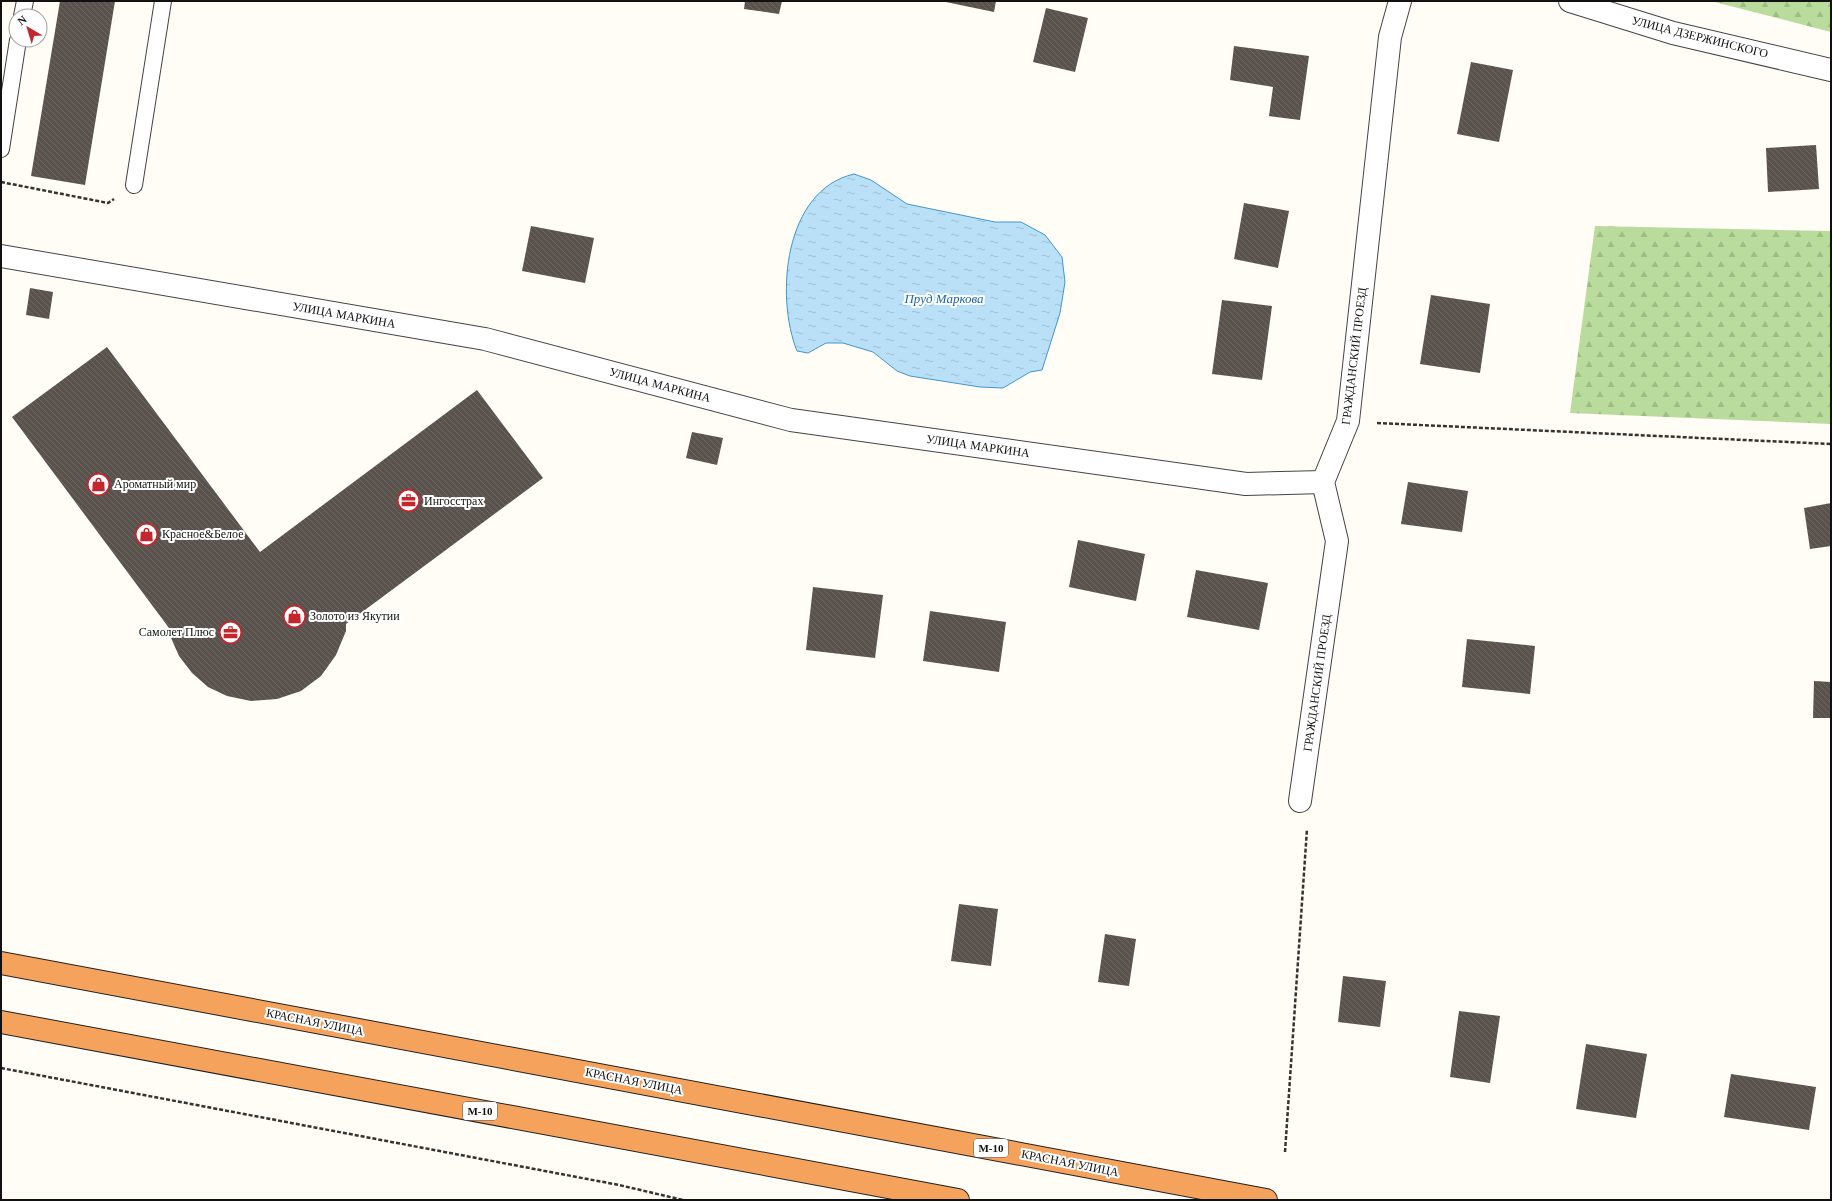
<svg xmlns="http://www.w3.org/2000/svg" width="1832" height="1201" font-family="'Times New Roman',serif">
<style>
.forest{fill:url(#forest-firs)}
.water{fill:url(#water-ripples);stroke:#3f96cf}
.building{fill:url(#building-back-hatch)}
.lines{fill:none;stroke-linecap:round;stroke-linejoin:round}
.lane-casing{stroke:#444;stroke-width:18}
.street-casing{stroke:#444;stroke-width:24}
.highway-casing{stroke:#222;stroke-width:24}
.path{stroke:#333;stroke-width:2.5;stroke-dasharray:4 2;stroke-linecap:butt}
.lane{stroke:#fff;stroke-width:16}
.street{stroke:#fff;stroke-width:22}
.highway{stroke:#f5a25d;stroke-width:22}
.labels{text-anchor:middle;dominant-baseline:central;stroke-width:4;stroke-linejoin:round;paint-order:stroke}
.shield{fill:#fff;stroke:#585858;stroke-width:1}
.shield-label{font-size:11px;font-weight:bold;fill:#111}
.street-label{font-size:12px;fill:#111;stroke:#fff}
.poi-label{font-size:12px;fill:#111;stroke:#fff;text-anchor:start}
.water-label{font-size:13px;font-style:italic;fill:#1768a6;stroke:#fff}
</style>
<defs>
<pattern id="forest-firs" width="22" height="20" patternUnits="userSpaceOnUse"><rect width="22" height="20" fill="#b9dc9c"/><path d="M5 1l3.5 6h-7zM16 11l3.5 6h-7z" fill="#9ebc85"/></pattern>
<pattern id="water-ripples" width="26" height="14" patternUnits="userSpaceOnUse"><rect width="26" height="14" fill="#b9e0f7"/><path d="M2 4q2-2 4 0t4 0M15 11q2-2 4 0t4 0" fill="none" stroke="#9ebfd3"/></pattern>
<pattern id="building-back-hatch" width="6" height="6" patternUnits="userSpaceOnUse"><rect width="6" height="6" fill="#5a524d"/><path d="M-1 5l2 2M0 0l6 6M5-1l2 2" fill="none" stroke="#6d6662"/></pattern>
</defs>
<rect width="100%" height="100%" fill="#fffdf5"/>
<!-- forest -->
<g class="forest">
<polygon points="1711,1 1831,1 1831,32"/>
<polygon points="1595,226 1831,231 1831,424 1570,413"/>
</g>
<!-- water -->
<path class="water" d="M 854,174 L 871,180 L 907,204 L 995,222 L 1021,222 L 1045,235 L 1062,257 L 1065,282 L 1060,313 L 1042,370 L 1030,372 L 1003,388 L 980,387 L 910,376 L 897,371 L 873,352 L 843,343 L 826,343 L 808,353 L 797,351 C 775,296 784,190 854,174 Z"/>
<!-- building -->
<g class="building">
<polygon points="60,1 115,1 85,185 31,176"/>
<polygon points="745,1 782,1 779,14 744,9"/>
<polygon points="941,1 996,1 994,12"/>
<polygon points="1046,8 1088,18 1075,72 1033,62"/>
<polygon points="1234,46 1309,56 1300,120 1269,116 1273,87 1230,80"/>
<polygon points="1471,62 1513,70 1499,142 1457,134"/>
<polygon points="1816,145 1819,189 1768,192 1766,148"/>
<polygon points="1244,203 1289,211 1278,268 1234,259"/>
<polygon points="531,226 594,238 585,283 522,271"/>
<polygon points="30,288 53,292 49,319 26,315"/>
<polygon points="1431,295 1490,304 1480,373 1420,364"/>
<polygon points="1222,300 1272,306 1262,380 1212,374"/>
<polygon points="107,347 260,552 477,390 543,478 346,624 346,631 336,655 321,676 301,691 277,699 251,701 227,696 208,687 192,673 179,656 171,638 169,628 12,417"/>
<polygon points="692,432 723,438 717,465 686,458"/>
<polygon points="1408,482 1468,491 1462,532 1401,524"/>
<polygon points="1831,503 1831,546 1810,549 1804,508"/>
<polygon points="1078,540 1145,554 1136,601 1069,587"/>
<polygon points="1196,570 1268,583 1259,630 1187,617"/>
<polygon points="813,587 883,595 875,658 806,650"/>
<polygon points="930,611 1006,622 999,672 923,661"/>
<polygon points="1467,639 1535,646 1530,694 1462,687"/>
<polygon points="1814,681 1831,682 1831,718 1813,718"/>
<polygon points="959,904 998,909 991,966 951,961"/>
<polygon points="1105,934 1136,939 1129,986 1098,982"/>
<polygon points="1343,976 1386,981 1380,1027 1338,1022"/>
<polygon points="1459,1011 1500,1016 1490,1083 1450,1077"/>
<polygon points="1586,1044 1647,1054 1636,1118 1576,1109"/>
<polygon points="1731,1074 1816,1087 1809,1130 1724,1117"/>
</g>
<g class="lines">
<defs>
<g id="lane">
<polyline points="22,16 25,1"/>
<polyline points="1,149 18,40"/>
<polyline points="134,185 163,1"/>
</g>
<g id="street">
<polyline points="1570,1 1673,33 1831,70"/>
<polyline points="1,256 485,339 791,420 1246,484 1323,482"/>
<polyline points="1300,801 1337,541 1323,482 1348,421 1390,37 1400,1"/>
</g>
<g id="highway">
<polyline points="1,963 1266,1200"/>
<polyline points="1,1022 958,1200"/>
</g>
</defs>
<!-- lane casing -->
<use href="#lane" class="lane-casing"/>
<!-- street casing -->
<use href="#street" class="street-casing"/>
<!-- highway casing -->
<use href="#highway" class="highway-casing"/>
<!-- path -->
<g class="path">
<polyline points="1,182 108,203 114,199"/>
<polyline points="1377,423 1831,444"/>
<polyline points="1,1068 619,1185 683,1200"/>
<polyline points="1285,1152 1307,829"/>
</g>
<!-- lane -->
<use href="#lane" class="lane"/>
<!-- street -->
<use href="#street" class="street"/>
<!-- highway -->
<use href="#highway" class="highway"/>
</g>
<!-- icons -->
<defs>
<symbol id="shop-ring" viewBox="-11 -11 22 22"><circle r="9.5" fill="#fff" stroke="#c4262e" stroke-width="1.5"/><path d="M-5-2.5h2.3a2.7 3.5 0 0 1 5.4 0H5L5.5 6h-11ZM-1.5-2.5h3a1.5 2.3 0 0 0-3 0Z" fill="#c4262e"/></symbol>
<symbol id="office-ring" viewBox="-11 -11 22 22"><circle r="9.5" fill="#fff" stroke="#c4262e" stroke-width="1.5"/><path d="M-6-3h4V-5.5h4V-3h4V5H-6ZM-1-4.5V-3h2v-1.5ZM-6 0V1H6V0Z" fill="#c4262e"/></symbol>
</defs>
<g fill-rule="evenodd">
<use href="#shop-ring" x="86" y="472" width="25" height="25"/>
<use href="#office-ring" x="396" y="488" width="25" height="25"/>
<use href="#shop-ring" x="134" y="522" width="25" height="25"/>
<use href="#shop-ring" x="282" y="604" width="25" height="25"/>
<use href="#office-ring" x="218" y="620" width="25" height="25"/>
</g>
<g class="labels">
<!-- shield labels -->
<g class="shield">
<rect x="463" y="1102" width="34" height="18" rx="3"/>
<rect x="974" y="1139" width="34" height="18" rx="3"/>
</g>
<g class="shield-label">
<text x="480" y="1111">М-10</text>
<text x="991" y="1148">М-10</text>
</g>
<!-- street labels -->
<g class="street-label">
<text transform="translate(1700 37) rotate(14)">УЛИЦА ДЗЕРЖИНСКОГО</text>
<text transform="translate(344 315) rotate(10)">УЛИЦА МАРКИНА</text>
<text transform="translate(1354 356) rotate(-83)">ГРАЖДАНСКИЙ ПРОЕЗД</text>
<text transform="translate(660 385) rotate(15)">УЛИЦА МАРКИНА</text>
<text transform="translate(978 446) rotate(8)">УЛИЦА МАРКИНА</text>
<text transform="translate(1317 683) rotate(-82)">ГРАЖДАНСКИЙ ПРОЕЗД</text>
<text transform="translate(315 1022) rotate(11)">КРАСНАЯ УЛИЦА</text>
<text transform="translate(634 1081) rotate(11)">КРАСНАЯ УЛИЦА</text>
<text transform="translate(1070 1163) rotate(11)">КРАСНАЯ УЛИЦА</text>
</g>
<!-- poi labels -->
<g class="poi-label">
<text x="114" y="484">Ароматный мир</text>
<text x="424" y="501">Ингосстрах</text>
<text x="162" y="534">Красное&amp;Белое</text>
<text x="310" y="616">Золото из Якутии</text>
<text x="214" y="632" text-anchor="end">Самолет Плюс</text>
</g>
<!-- water labels -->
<g class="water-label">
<text x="944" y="298">Пруд Маркова</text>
</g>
</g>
<!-- border -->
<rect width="1832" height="1201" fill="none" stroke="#111111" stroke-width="4"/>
<!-- north arrow -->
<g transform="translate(28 28) rotate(322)"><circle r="19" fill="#ffffff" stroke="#a0a0a0"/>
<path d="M0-3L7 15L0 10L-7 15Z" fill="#c4262e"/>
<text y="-6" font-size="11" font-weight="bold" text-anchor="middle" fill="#111111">N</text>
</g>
</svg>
